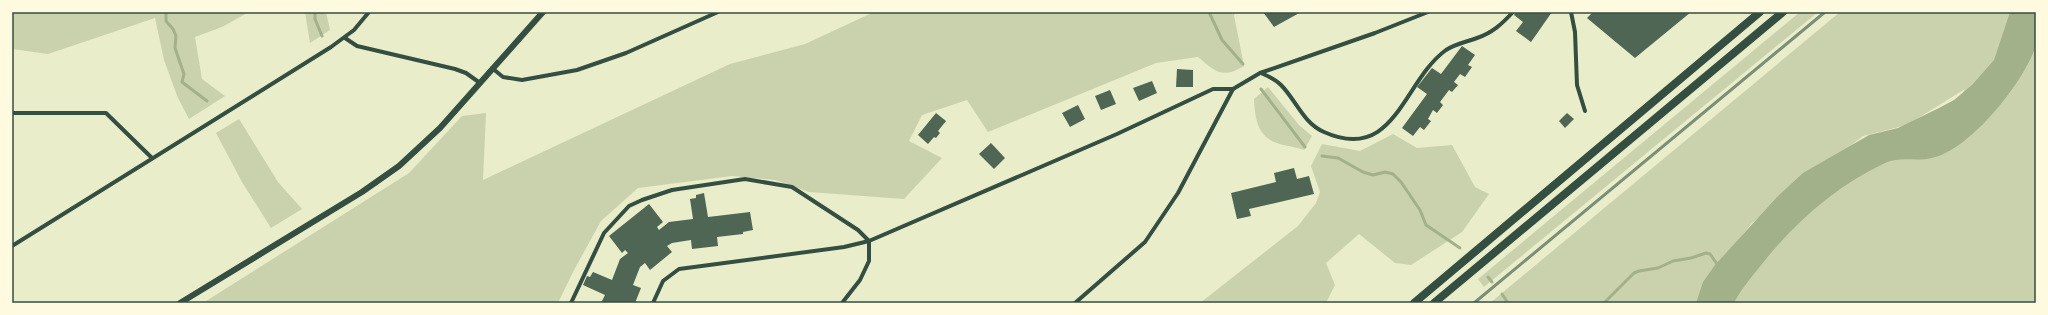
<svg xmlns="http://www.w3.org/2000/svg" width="2048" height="315" font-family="Helvetica,sans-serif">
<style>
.green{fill:#cad2ad}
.water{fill:#a3b18a}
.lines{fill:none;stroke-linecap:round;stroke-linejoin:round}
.stream{stroke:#a3b18a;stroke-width:3}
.building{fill:#4f6655}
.minor{stroke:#344e41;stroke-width:4}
.tertiary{stroke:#344e41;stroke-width:6}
.primary{stroke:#344e41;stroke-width:8}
.rail{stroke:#7c8e77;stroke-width:3}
.neatline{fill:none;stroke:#344e41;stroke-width:1.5}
</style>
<rect width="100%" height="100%" fill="#e9edc9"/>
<!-- green -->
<g class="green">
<polygon points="12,12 249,12 222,27 195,37 202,79 225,96 189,119 178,98 164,60 155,18 48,54 12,49"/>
<polygon points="305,12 326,12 330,30 310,43"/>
<path d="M 874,12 L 1236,12 L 1234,15 L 1244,66 C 1222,79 1216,72 1198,57 L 1156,63 L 988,132 L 967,100 L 922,115 L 909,141 L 942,158 L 904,199 L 809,192 L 775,180 L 732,176 L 638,188 L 601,221 L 573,272 L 558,303 L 203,303 L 409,173 L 462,116 L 486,113 L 483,180 L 730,64 L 805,44 Z"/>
<polygon points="1800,12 1818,12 1484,287 1478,279"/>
<polygon points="1840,12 2036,12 2036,303 1701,303 1730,260 1953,108 1965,89 1907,125 1863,136 1788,193 1752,223 1722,261 1697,303 1490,303"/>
<path d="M 1268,87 L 1299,125 L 1312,136 L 1304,150 C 1294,146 1283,146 1274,142 C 1256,133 1255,116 1254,99 Z"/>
<polygon points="239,119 278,182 302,209 271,228 242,182 216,133"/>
<polygon points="1393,134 1417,148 1452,145 1475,187 1489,194 1462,232 1411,265 1395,263 1359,234 1326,263 1335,285 1326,303 1200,303 1298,226 1316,203 1320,192 1311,166 1322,144 1360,151"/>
</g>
<!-- water -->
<path class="water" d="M 2010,12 L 2036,12 C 2036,23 2039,38 2035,48 C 2023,83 1970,150 1932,158 C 1916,162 1901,156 1885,163 C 1834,187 1792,225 1758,269 C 1750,279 1740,291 1734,303 L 1696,303 L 1703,282 L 1715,265 L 1777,197 L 1803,173 L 1869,135 L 1898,128 L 1939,108 L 1954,100 L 1972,85 L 1994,60 Z"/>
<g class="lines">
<!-- stream -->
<g class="stream">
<polyline points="166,12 166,21 173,29 176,36 175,48 184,74 182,82 207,101"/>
<polyline points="315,12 315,19 322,36"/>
<polyline points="1209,12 1222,40 1243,64"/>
<polyline points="1261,89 1305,147"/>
<polyline points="1322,156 1338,158 1363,172 1373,175 1385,172 1393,174 1401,182 1420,210 1426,225 1460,248"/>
<polyline points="1488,277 1492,282"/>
<polyline points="1502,294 1508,303"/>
<polyline points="1604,303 1634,273 1639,271 1658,268 1673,261 1691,258 1706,253 1710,254 1717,264"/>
</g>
</g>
<!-- building -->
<g class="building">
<polygon points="1263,12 1301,12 1274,27"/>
<polygon points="1516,12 1552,12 1531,42 1516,31 1523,22 1514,15"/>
<polygon points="1593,12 1691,12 1635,58 1587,18"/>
<polygon points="1462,46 1475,55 1468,65 1472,67 1465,77 1460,74 1454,82 1458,85 1452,92 1449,90 1440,102 1443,105 1437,113 1433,110 1428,119 1431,121 1424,130 1420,127 1413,136 1402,128 1427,94 1417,87 1432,68 1441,74"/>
<polygon points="1177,69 1193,70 1193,87 1176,87"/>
<polygon points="1152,81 1157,93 1139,101 1133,88"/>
<polygon points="1110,90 1116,104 1101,110 1095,96"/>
<polygon points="1078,105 1085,119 1070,127 1062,113"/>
<polygon points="936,113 946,121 938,131 940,133 936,138 934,137 928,144 918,135"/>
<polygon points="1567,113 1574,119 1565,128 1559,121"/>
<polygon points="991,143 1005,158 994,169 979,154"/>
<polygon points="1294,168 1297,179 1309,176 1314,194 1249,209 1251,216 1237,219 1231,193 1276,182 1274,173"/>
<polygon points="704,193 708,217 750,212 753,230 743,232 743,234 717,237 718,246 692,249 691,240 672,243 667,246 672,252 650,270 645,263 640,267 633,285 641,288 635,303 601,303 605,295 583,285 587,276 590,277 593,272 612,280 620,259 628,253 625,250 622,253 609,236 649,204 663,222 657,227 659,230 669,222 693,219 690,199 696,198 696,195"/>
</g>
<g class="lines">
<!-- minor -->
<g class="minor">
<polyline points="1571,12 1575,32 1577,85 1585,111"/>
<polyline points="345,38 357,46 455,69 466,73 480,83"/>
<polyline points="492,68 503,77 522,80 577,70 626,53 718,12"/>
<path d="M 1261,73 C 1268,76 1275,79 1281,85 C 1296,100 1303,123 1324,132 C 1395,164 1403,81 1446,50 C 1455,44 1466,42 1477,38 C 1492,33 1502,24 1513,12"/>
<polyline points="12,113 106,113 152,158"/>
<polyline points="12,246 331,47 354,30 369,12"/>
<polyline points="571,303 604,233 629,206 642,200 672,190 745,179 792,187 858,230 869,241 869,261 860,280 842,303"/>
<polyline points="653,303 663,281 679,269 844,247 869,241 1117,134 1213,89 1233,89"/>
<polyline points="1075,303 1145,242 1178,193 1233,89 1260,73 1375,33 1428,12"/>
</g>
<!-- tertiary -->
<polyline class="tertiary" points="180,303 362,192 399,166 440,128 543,12"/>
<!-- primary -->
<g class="primary">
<polyline points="1414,303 1760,12"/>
<polyline points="1434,303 1783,12"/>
</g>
<!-- rail -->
<polyline class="rail" points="1474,303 1825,12"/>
</g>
<!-- border -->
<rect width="2048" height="315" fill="none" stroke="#fefae0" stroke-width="26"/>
<rect x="13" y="13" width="2022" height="289" class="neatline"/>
</svg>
